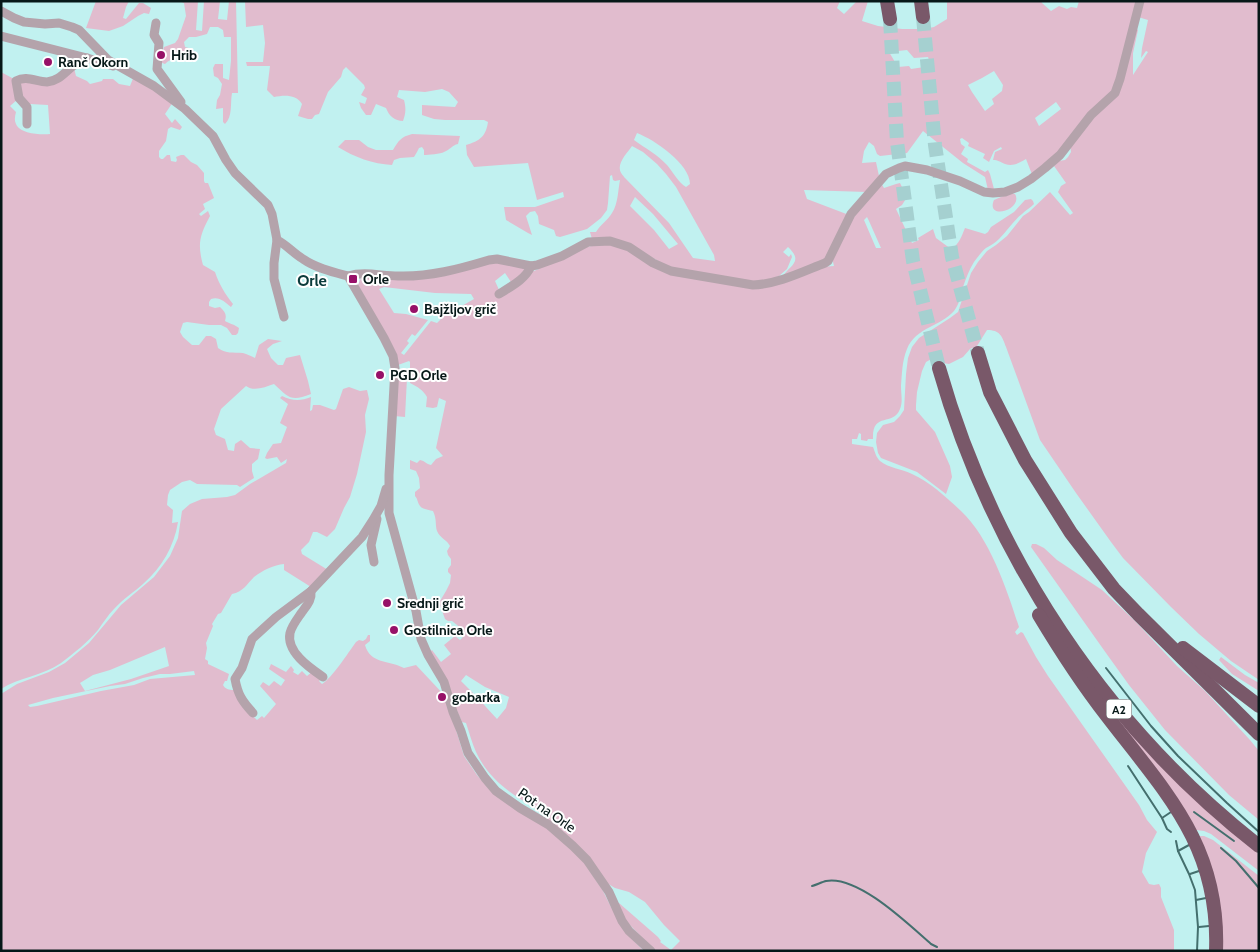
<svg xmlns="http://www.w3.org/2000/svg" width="1260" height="952" font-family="Cabin,sans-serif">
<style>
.green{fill:#e1bcce;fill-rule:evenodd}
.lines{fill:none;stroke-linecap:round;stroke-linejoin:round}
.stream{stroke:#446f6e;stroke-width:2}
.highway-tunnel{stroke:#a5d0d0;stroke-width:14;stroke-dasharray:14 7;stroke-linecap:butt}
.minor{stroke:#b4a3ab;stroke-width:9}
.highway{stroke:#795869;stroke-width:14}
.poi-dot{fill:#971168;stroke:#fff;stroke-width:2}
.labels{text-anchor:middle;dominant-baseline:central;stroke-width:4;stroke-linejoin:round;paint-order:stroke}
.shield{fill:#fff;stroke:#515d5d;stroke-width:1}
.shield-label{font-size:12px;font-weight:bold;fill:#061818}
.poi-label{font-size:14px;font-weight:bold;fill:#061818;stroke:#fff;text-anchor:start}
.street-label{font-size:14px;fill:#061818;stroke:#fff}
.quarter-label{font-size:16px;font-weight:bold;fill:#0c3c3c;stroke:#fff}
</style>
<rect width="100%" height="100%" fill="#c1f1f0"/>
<!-- green -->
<g class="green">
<polygon points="96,1 129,1 126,7 123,18 126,19 139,3 143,3 151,8 149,14 144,13 138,16 123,26 109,31 86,28"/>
<path d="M 179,1 L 198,1 L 196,30 L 202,31 L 204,1 L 220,1 L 218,19 L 227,20 L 229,1 L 236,1 L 238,93 L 232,93 C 230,103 233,116 225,124 L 223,122 L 223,108 L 216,109 L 217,100 L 220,95 L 222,84 L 218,78 L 214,76 L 213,68 L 215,64 L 223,64 L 223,78 L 229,80 L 231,61 L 231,37 L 224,37 L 223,30 L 218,27 L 210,27 L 207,34 L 196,37 L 189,37 L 184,42 L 185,47 L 192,49 L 191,54 C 183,57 171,57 165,64 L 160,62 L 164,47 L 175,43 L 178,39 L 186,16 L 184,3 Z"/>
<path d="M 245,1 L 840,1 L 837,8 L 844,14 L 857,1 L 868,1 L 862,21 L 878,26 L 902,29 L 924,29 L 934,27 L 947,19 L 947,1 L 1041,1 L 1042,3 L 1051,11 L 1059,6 L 1067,9 L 1071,7 L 1077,8 L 1079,1 L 1138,1 L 1114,90 L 1064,147 L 1033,177 L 1026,159 C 1019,163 1013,167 1005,164 C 1000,162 998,160 993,160 L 995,152 L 1002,149 L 1001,147 L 994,151 L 989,162 L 983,158 L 985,154 L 968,146 L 969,143 L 962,138 L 960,139 L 961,144 L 965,147 L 961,154 L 968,159 L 967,162 L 985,172 L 988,170 L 990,174 L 994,189 L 988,190 L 985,177 L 963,163 L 923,131 L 907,153 L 880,156 L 877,154 L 874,146 L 869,142 L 864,151 L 862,163 L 876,162 L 879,176 L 867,192 L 804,190 L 807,199 L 849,215 L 836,242 L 823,261 L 782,277 C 790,265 804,262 788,247 L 783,252 L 789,257 L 791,254 L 792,257 L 787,269 L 779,276 L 761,283 L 671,268 L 651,257 L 592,239 L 590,232 L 596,232 C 600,225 608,220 612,213 C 618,204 618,190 620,180 L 615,181 L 613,180 L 612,175 L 610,176 L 608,203 L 607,210 L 601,218 L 587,229 L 560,237 L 556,236 L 554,230 L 539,224 L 538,216 L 535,211 L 530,212 L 526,216 L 532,235 L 528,233 L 506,220 L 504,207 L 535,207 L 564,197 L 563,192 L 537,200 L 528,163 L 474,167 L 467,155 L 466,145 C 480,141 486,136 488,122 L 484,120 L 445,120 L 434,119 L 422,115 L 422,105 L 455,107 L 458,102 L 449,92 L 442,89 L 425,92 L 399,90 L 397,97 L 404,100 C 406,108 406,113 403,121 C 395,121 389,116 386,108 L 376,104 L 371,115 L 366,115 L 361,108 L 359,102 L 365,104 L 367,98 L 361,95 L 365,88 L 364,85 L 346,67 L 343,70 L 341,77 L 328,92 L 319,114 L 315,115 L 312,119 L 308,119 L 298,116 L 302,104 C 296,94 284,95 274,97 L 267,90 L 270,66 L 247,66 L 246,62 L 263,62 L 265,43 L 263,25 L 246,27 ZM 907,50 L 914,58 L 928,57 L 931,66 L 911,69 L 909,66 L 898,67 L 889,52 ZM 994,71 L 1003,85 L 1002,91 L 992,99 L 994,104 L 985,111 L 972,92 L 968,85 L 982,78 ZM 1056,102 L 1061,109 L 1039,126 L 1035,118 ZM 637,133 C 655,140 690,164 690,184 L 686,187 C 678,182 673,172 667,165 C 658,155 645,148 634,140 ZM 632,146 L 643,152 L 657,164 L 666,174 L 676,187 L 714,255 L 715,261 L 693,258 L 669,223 L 625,178 C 624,177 620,172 620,170 C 618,162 628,152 632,146 ZM 635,197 L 653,214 L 678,244 L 669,249 L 654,230 L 630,206 Z"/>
<path d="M 1143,1 L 1259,1 L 1259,680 L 1231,661 L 1199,634 L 1171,607 L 1123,558 L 1111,542 L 1076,493 L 1040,440 L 1006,347 C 1002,336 1000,330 987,330 L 977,346 L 970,349 L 963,357 L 949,364 L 943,363 L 939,358 L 935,357 L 926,362 L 922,371 L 917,392 L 916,405 L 916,410 L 935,432 L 950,466 L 952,477 L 946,494 L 917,472 L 881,458 L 878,453 L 876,442 L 877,433 L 883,425 L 894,422 L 900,416 L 904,410 L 906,374 L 908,358 L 912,347 L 919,338 L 950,318 L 958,312 L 971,273 L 978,262 L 987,251 L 996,245 L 1007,236 L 1023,216 L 1029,212 L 1050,192 L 1070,215 L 1073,213 L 1058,192 L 1061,186 L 1066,183 L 1054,166 L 1059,161 L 1065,160 L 1068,157 L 1071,152 L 1070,145 L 1084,125 L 1111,100 L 1136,29 L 1138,30 L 1133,53 L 1133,75 L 1146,55 L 1148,52 L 1146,51 L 1141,58 L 1142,48 L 1148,20 L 1138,17 Z"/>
<path d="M 74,68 L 76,76 L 87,81 L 90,84 L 102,81 L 103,79 L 113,79 L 119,84 L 130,86 L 134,76 L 173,102 L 165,114 L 172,123 L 175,119 L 182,127 L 180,130 L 171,127 L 168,129 L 166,141 L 159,151 L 159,157 L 161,159 L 163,159 L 167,155 L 170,155 L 171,161 L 176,162 L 177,160 L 176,157 L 181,155 L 184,155 L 191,162 L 197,165 L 204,173 L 204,181 L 205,183 L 208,183 L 214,198 L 203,204 L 205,209 L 199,214 L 201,216 L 208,211 L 210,216 C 200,235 197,243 203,265 L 215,272 C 219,284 225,294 233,304 L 231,307 C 225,302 219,296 211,299 L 209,302 L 209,306 L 215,308 L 220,307 C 225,312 227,314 225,321 C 230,324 234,324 239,328 L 238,333 L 236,335 L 232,335 L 227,328 L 221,325 L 209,325 L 187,322 L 183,323 L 180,332 L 183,337 L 192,345 L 199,345 L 206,336 L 211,336 L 216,339 L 218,348 C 227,354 232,352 243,353 C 247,354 251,356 255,358 L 259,345 L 268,339 L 282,341 L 273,344 L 267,349 L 271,358 L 278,365 L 283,365 L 286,358 L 300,355 L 308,381 L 311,394 C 291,402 289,398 274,384 C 265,387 254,392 246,386 L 221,409 L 214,429 L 216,435 L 225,439 L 228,450 L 234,451 L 235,444 L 241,440 L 250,448 L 260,449 L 258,459 L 252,464 L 252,471 L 254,478 L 240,487 L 237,485 L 197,484 L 190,480 L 182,482 L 170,490 L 168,495 L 167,505 L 173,510 L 172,523 L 178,522 C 174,547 162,567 143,584 C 134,592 123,599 114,609 C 108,615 103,623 98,630 C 87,643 74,653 61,663 C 43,676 19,677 1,689 L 1,72 L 14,79 L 18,99 L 10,106 L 16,112 C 15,116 14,120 16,124 C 20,134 41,135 50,134 L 48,105 L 30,104 L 21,98 L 19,81 L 64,76 Z"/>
<path d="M 412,134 L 460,136 L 458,144 C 452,145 450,150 444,152 C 441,154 428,155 424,155 L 424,150 L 422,147 L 419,148 L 417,152 L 414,157 L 400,158 L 394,160 L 392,165 C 373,164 354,157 338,147 L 345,140 L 359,140 L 368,147 L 376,150 L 393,150 C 399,140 401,137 412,134 Z"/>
<path d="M 881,183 L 884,188 L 896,184 L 900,183 L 907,197 L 902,205 L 896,209 L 912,243 L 919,240 L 918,238 L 933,229 L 936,238 L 951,249 C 959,245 962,235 965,228 L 985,234 L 988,232 L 991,227 L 1014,212 L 1025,200 L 1031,199 L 1033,201 L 1034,204 C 1030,208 1026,210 1022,214 C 1013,221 1007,231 999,239 C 995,243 991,245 986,248 C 982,251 977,258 974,262 C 969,270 966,278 963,287 C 961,295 959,305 954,311 C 940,327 916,327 907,349 C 902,361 902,374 901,386 C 901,394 903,402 900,409 C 893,427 872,411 873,439 L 868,439 L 867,441 L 861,440 L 861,434 L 859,433 L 857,439 L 852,439 L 852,444 L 873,447 C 875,452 876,457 880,461 C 888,468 902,469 912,474 C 930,482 946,497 961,511 C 990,538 1007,590 1019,627 L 1015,632 L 1017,635 L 1021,632 L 1023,633 L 1036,657 L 1048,676 L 1139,805 L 1147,820 L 1157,832 L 1146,853 L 1142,872 L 1149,884 L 1154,885 L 1159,884 L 1161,888 L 1161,897 L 1174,930 L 1174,951 L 655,951 L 624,919 L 617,905 L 619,903 L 658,937 L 661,941 L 660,942 L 671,950 L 680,941 L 664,925 L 645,902 L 629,892 L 615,888 L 605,882 L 547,819 L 548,815 C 519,799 491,784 476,752 C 472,743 469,732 466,723 L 462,722 L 430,652 L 432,650 L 441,662 L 451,654 L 444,645 L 455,636 L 460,640 L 465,635 L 461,630 L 462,629 L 452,621 L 448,621 L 445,619 L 440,605 L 440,601 L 446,591 L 450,583 L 451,575 L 448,572 L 448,569 L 451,565 L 451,559 L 448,555 L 447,551 L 450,546 C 447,540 440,538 437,531 C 435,525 437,519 433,511 C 429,510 422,509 420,506 C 417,502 418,499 415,496 L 415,492 L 420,488 L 419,478 L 416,471 L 410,469 L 410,460 L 417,463 L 420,460 C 425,461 426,464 431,465 L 436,459 L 443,456 L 436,448 L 446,401 L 439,398 L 437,407 L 433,408 L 426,407 L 427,397 C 423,390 418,387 410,383 L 410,362 L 409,361 L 398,365 L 358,285 L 361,278 L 391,277 L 490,262 L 530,267 L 531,272 L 539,269 L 538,267 L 583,247 L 611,244 L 623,247 L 652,266 L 751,288 L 820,267 L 834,266 L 832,258 L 849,223 ZM 867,217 L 869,221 L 881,248 L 876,248 L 864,220 ZM 505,273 L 511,282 L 500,292 L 495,281 ZM 384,287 L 435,293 L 471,294 L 474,299 L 444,316 L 437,323 L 431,321 L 404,355 L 401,353 L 409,343 L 407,341 L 412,334 L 415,336 L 428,320 L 406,314 L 394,313 L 379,289 ZM 466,675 L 485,687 L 509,697 L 506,708 L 497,719 L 475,695 L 461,681 Z"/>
<path d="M 1010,193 L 1015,194 C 1024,210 985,221 994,200 Z"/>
<polygon points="396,377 407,378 405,417 394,416"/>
<path d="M 349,387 L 360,391 L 367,390 L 369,399 L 365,415 L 366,432 L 357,474 L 350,497 L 344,508 L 335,529 L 327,537 L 317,532 L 313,532 L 309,542 L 301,550 L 302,554 L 328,570 L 311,587 L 284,570 L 284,564 C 274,565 263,570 254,577 C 247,584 243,592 232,594 L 221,613 L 218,614 L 212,624 L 213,626 L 206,643 L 207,648 L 205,659 L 208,661 L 208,664 L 229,674 L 227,681 L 225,681 L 223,685 C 225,689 229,690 234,690 L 250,713 L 257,720 L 262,716 L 264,718 L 276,704 L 260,686 L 263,682 L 269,686 L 274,681 L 281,686 L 285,680 L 269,669 L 271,664 L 286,672 L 291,666 L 294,670 L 293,672 L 298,675 L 302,671 L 307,676 L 313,671 L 322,678 L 319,681 L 322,684 C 332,678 348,653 356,642 L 359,640 L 363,641 L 366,639 L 368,635 L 370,635 L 370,641 L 365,645 C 370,664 389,660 404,668 L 416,665 L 446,697 L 464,756 L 477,775 L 489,789 L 546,826 L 579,855 L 602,889 L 611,907 L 631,938 L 644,951 L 1,951 L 1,694 L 17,684 L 49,672 L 65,663 L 89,643 L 121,605 L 154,577 L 170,556 L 178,538 L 182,511 L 190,504 L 202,499 L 227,497 L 235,495 L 250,484 L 286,463 L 287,459 L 281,463 L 277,457 L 267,459 L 265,458 L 267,453 L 273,444 L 281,443 L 287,427 L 280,423 L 288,404 L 280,398 L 282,396 C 292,401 301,401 311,397 L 310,411 L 312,410 L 313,405 L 320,405 L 334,410 L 336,409 L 343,389 ZM 165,647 L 169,666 L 131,679 L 85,691 L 80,683 L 93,675 L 110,670 ZM 194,671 L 195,675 L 150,679 L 134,685 L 101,691 L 37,706 L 30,707 L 28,705 L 53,698 L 110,686 L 125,684 L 143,678 L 160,674 L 170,674 Z"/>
<polygon points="1032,544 1036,544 1044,548 1057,560 1102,590 1135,621 1177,666 1205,691 1250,740 1259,751 1259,820 1229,795 1165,730 1129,685 1106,653 1031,547"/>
<polygon points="1221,657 1245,675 1259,683 1259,691 1232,674 1219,660"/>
<path d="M 1108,707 C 1154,762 1204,810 1259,854 L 1259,871 L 1211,834 L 1204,831 L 1196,830 Z"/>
<polygon points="1198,836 1204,836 1213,840 1259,876 1258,951 1221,951"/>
</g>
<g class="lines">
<!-- stream -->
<g class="stream">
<polyline points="1106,668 1151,726 1178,756 1227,803 1259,832"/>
<polyline points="1128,766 1162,818 1167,829 1171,832"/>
<polyline points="1194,812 1234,841"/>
<polyline points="1162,818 1171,812"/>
<polyline points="1176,841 1178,851 1189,874 1195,890 1198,927 1197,951"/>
<polyline points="1221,848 1236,861 1259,888"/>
<polyline points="1178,851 1189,845"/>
<polyline points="1190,874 1199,871"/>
<path d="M 812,886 C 816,885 822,882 826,881 C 858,875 908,924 931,944 L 937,947"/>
<polyline points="1196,900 1206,898"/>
<polyline points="1199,927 1209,926"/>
</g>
<!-- highway-tunnel -->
<g class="highway-tunnel">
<polyline points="923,17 935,145 952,257 978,353"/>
<polyline points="890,19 897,142 913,261 939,368"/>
</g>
<!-- minor -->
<g class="minor">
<path d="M 1,11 L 14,18 L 24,22 L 45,24 L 59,23 L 72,27 L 79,30 L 108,60 L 154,86 L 185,109 L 213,136 L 226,160 L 235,173 L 268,205 L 272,214 L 277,240 C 287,245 293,253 303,259 C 316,268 333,272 348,276 L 384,338 L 393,356 L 395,368 L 389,475 L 389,513 L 416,611 L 421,639 L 428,655 L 444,682 L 453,712 L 461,731 L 468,753 L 485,778 L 496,791 L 520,808 L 549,825 L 573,846 L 587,860 L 609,892 L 622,921 L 629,931 L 651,951"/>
<polyline points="156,23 154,35 159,43 157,69 181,102"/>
<polyline points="1,36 87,58 113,66"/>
<path d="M 27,124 L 27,107 L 19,98 L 16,81 C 27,75 36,82 47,82 C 59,81 65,72 73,66 C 78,63 83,61 87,58"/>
<polyline points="277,240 274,263 274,279 284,317"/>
<path d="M 348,276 C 365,271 381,276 398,276 C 430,277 459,269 489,260 L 497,259 L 531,266 L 537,265 L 562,256 L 588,242 L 610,241 L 629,247 L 653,263 L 671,271 L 753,285 C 778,284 802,272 825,263 L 828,261 L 851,214 L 886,174 L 899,168 L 905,166 L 927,170 L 960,181 L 984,192 L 993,193 L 1005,192 L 1018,187 L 1031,179 L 1045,168 L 1060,155 L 1091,115 L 1115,93 L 1120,79 L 1140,1"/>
<path d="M 499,294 C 510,287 526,279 531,266"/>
<polyline points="374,562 371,545 377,519"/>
<path d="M 311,591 C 312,600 307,605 302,612 C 298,618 292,625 290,633 C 286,652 310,668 323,677"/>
<path d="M 253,713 C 242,701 238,695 235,679 L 242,668 L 252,639 L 276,617 L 311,591 L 362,537 L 373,520 L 381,506 L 386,489"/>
</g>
<!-- highway -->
<g class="highway">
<polyline points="887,1 890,19"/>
<polyline points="921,1 923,17"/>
<polyline points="978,353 990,392 1025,460 1071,533 1114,589 1138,614 1259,734"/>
<path d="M 939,368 C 992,555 1105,726 1259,846"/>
<path d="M 1039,615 C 1060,650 1082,684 1107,716 C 1166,793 1220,846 1216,951"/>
<polyline points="1183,648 1259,706"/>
</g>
</g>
<!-- markers -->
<g class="poi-dot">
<circle cx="161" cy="55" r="5"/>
<circle cx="48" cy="62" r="5"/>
<rect x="348" y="274" width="10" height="10" rx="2.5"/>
<circle cx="414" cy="309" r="5"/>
<circle cx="380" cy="375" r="5"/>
<circle cx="387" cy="603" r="5"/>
<circle cx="394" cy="630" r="5"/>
<circle cx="442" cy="697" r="5"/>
</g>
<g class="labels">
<!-- shield labels -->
<rect class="shield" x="1106.5" y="699.5" width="25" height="19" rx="4"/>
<g class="shield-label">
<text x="1119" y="709">A2</text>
</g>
<!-- poi labels -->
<g class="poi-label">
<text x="171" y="55">Hrib</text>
<text x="58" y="62">Ranč Okorn</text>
<text x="363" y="279">Orle</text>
<text x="424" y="309">Bajžljov grič</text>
<text x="390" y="375">PGD Orle</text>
<text x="397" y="603">Srednji grič</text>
<text x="404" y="630">Gostilnica Orle</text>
<text x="452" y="697">gobarka</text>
</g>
<!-- street labels -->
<g class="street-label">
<text transform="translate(547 810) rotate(35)">Pot na Orle</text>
</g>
<!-- quarter labels -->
<g class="quarter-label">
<text x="312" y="280">Orle</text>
</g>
</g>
<!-- border -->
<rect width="1260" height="952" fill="none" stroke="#061818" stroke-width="5"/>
</svg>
